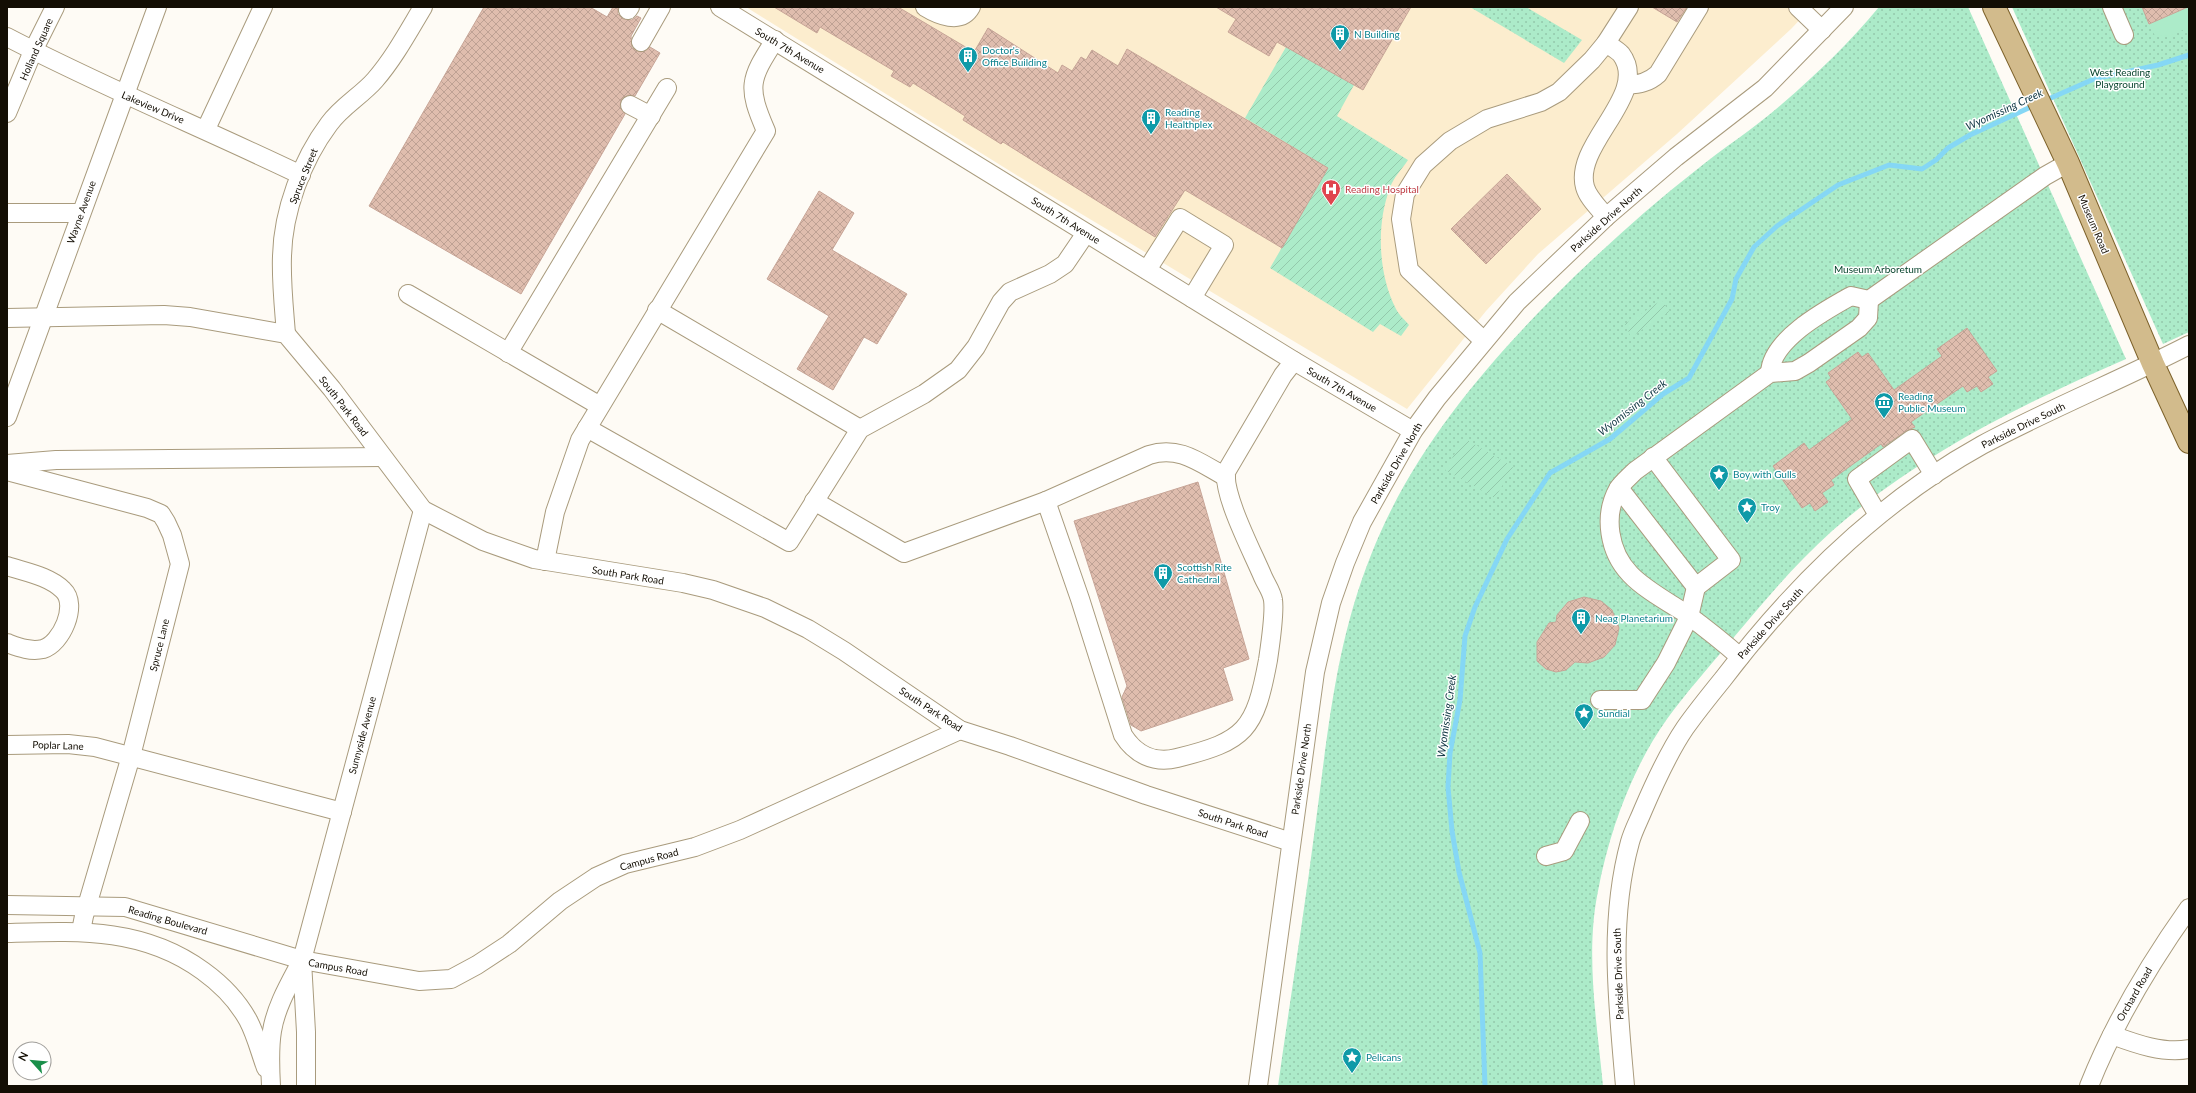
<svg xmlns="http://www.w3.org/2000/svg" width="2196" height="1093" font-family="Lato,sans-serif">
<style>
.built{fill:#fcedce}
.grass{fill:url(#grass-dots)}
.garden{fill:url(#garden-furrows)}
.pitch{fill:#acebc9}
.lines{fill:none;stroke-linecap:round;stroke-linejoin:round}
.stream{stroke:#85d7f5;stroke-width:5}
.building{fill:url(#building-cross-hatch);stroke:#c7a597}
.minor-casing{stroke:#a99b7d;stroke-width:20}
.major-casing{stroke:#7c612a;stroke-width:24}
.minor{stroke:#fff;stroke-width:18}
.major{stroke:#d2bb8c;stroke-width:22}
.labels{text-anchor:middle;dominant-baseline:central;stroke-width:3;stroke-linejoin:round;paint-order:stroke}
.culture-label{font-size:10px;fill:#0d838f;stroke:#fff;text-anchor:start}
.street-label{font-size:10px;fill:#130e04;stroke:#fff}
.park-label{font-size:10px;fill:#003f27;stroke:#fff}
.health-label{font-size:10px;fill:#be3a42;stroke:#fff;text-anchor:start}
.water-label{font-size:11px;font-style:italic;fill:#103743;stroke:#fff}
</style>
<defs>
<pattern id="grass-dots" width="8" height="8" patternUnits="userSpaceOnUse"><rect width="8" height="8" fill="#acebc9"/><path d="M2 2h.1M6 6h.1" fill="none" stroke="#93c8ab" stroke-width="1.8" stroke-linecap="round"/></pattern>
<pattern id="garden-furrows" width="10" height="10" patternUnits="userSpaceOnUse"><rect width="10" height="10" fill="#acebc9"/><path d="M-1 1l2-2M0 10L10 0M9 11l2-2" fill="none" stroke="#93c8ab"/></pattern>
<pattern id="building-cross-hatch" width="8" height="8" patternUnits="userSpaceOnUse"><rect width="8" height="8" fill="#dfbdae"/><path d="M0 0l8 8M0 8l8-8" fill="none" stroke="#bea194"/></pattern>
</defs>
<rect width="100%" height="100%" fill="#fefbf5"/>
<!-- built -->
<polygon class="built" points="746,7 1812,7 1791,29 1677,134 1538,254 1486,311 1407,409 1018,176"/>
<!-- grass -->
<g class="grass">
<polygon points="1470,7 1526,7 1582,40 1564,63"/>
<path d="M 1879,7 L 1968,7 L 2126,359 C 2020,405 1920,454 1832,531 C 1794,565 1762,604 1729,643 C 1708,668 1686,693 1667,719 C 1632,768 1609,832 1598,891 C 1585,954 1597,1023 1603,1086 L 1278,1086 C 1290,1000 1304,914 1315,828 C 1328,733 1335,645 1371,555 C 1414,445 1494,355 1577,274 C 1615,238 1654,203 1695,171 C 1723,148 1755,128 1782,104 C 1817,74 1850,42 1879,7 Z"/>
<polygon points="2012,7 2189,7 2189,332 2163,344"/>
</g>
<!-- garden -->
<g class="garden">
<path d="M 1286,47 L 1354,85 L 1337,116 L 1408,160 C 1402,169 1393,178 1390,188 C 1376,224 1378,274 1396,309 C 1399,315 1405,320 1409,325 L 1401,336 L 1380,324 L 1373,332 L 1270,268 L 1328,168 L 1245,118 Z"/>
<polygon points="1662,300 1669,312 1631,337 1625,324"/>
<polygon points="1464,438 1513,467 1495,498 1445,470"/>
</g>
<!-- pitch -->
<polygon class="pitch" points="2142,7 2189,7 2189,27 2172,35 2155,36"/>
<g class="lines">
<!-- stream -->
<g class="stream">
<polyline points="2044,101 2094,79 2158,65 2189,55"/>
<polyline points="1485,1086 1480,953 1459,872 1452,831 1448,787 1450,753 1460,700 1465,636 1475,607 1507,539 1550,473 1610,439 1663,394 1689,378 1732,299 1736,279 1754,247 1777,226 1838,185 1889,165 1922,169 1936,160 1948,148 1970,135 2035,105"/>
</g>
</g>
<!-- building -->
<g class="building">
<polygon points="484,7 590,7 607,17 613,7 618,7 618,14 623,19 632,20 637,16 641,18 631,36 632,48 641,52 650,47 660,53 635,96 629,95 621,100 620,106 625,114 521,294 369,206"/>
<polygon points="774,7 898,7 974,52 988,28 1058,73 1062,65 1072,71 1081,57 1086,60 1092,50 1118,66 1127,49 1328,168 1282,248 1185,190 1155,237 1003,142 1001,144 963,120 965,116 913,83 910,87 891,76 894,71 820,27 817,33"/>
<polygon points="1216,7 1411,7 1363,90 1277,42 1269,56 1228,32 1236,19"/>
<polygon points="1652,7 1687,7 1677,22"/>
<polygon points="2142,7 2188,7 2149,24"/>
<polygon points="1507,174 1541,209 1486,264 1451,229"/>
<polygon points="819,191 854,213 832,250 907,294 877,344 864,337 833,390 797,369 829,316 767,279"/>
<polygon points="1967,328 1997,371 1988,377 1993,384 1981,392 1977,386 1967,392 1963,386 1911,422 1915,427 1906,431 1883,447 1881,444 1831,480 1834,485 1822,493 1828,502 1815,511 1810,503 1802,508 1773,466 1804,443 1809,450 1852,419 1826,382 1831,378 1828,373 1858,352 1862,357 1868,353 1894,390 1942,356 1937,349"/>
<polygon points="1198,482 1249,659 1223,668 1233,700 1141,731 1131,725 1122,697 1127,686 1074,521"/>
<polygon points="1584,597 1601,601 1612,610 1619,628 1615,645 1604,657 1588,663 1575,662 1566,670 1556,672 1546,669 1537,661 1537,642 1549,623 1556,622 1557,615 1568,602"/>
</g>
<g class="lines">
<defs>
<g id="minor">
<polyline points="720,7 1294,361 1413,431"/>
<path d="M 925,7 C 938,15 961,25 971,7"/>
<polyline points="1798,7 1822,30"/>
<polyline points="2112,7 2124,35"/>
<polyline points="628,10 630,7"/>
<path d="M 7,37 C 103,87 203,128 301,175"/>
<polyline points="641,42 661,7"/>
<polyline points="1606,43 1629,7"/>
<path d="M 1627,85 C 1639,84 1648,83 1658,74 L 1699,7"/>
<polyline points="630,105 651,116"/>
<polyline points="7,113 33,51 55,7"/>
<polyline points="206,129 263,7"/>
<polyline points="7,213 81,213"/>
<polyline points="1147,270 1180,218 1224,245 1192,298"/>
<polyline points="408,294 600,406"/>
<polyline points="657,310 860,429"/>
<polyline points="7,318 164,315 190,317 286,334 332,389 423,510 483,541 534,559 683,583 713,590 765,608 808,629 844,651 960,730 1010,746 1146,795 1291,842"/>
<path d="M 286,334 C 284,308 281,282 282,256 C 283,211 302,160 329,124 C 342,106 361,96 375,80 C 394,58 408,32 423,7"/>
<path d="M 1484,341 L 1409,270 L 1401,219 L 1405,194 L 1423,165 L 1450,141 L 1487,119 L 1541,102 L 1559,92 L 1592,60 L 1606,43 C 1610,46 1617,50 1621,54 C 1651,94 1573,144 1585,187 C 1588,198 1599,208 1606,217"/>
<polyline points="508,353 667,88"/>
<path d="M 1770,373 C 1771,340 1824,311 1851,296 L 1869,300 L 2045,176 L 2068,163"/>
<polyline points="7,417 157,7"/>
<polyline points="587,428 789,542 860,429 924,394 958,370 976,347 1001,302 1010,292 1050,274 1065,264 1086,233"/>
<polyline points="7,464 56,460 382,457"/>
<polyline points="7,471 147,508 161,514 166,522 172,535 180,564 131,756 84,916 81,931"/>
<polyline points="1619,488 1696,587 1731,560 1653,457"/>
<path d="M 814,501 L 904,553 L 1046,501 L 1080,599 L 1123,735 C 1135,754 1154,764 1177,758 C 1246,741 1255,730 1268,660 C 1270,646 1275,613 1273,600 C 1272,592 1266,584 1263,577 C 1253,553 1223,496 1226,472 L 1283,375 L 1294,361"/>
<path d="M 1046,501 L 1149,455 C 1179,445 1200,463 1226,477"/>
<polyline points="1878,515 1857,479 1912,439 1934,475"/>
<path d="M 545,561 L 555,512 L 580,440 L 766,131 C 747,87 749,80 775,40"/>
<path d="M 7,566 C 25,572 49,576 63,590 C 79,605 61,644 43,649 C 30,652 18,647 7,643"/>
<path d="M 1740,657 C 1722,641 1704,627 1685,613 C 1668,602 1644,589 1630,574 C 1609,552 1603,516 1618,489 C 1622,483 1629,477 1635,471 L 1770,373 L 1795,371 L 1809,363 L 1859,328 L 1868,318 L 1869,300"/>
<polyline points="1600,700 1642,700 1666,663 1689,617 1696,587"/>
<polyline points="7,745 68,744 95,747 342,812"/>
<polyline points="1546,856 1564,851 1580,821"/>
<polyline points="7,905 125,907 302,960 419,981 451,979 477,965 509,944 560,901 596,877 625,864 695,847 740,830 960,730"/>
<path d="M 7,933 C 77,931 143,927 203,971 C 221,984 237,1000 248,1020 C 256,1035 260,1052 266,1068"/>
<polyline points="302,961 306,1032 306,1086"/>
<path d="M 2112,1035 C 2136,1044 2164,1054 2189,1049"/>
<path d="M 271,1086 C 270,1068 269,1049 272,1031 C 276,1006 290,983 302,960 L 423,510"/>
<polyline points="1258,1086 1315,672 1331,603 1345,563 1362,522 1413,431 1437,398 1517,302 1606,217 1676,157 1765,88 1844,7"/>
<path d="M 1625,1086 C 1618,1005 1608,922 1630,842 C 1633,831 1639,820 1643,810 C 1655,782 1668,753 1685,728 C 1697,711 1710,695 1723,679 C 1794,586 1879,502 1982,445 C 2049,409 2121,380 2189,345"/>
<path d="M 2089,1086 C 2114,1023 2150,963 2189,908"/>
</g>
<polyline id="major" points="1994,7 2068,163 2153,364 2189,442"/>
</defs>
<!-- minor casing -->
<use href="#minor" class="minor-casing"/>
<!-- major casing -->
<use href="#major" class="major-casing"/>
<!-- minor -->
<use href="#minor" class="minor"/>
<!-- major -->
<use href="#major" class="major"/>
</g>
<!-- icons -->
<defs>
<symbol id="building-pin" viewBox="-11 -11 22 30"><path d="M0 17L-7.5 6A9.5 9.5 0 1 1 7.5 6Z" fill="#0f9aa8" stroke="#fff"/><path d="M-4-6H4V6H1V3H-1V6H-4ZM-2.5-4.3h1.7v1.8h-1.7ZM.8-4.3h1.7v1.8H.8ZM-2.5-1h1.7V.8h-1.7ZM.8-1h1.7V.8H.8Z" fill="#fff"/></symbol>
<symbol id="hospital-pin" viewBox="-11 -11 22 30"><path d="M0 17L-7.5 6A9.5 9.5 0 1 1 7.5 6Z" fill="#e0444e" stroke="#fff"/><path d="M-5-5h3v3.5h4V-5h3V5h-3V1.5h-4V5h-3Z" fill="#fff"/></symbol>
<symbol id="museum-pin" viewBox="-11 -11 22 30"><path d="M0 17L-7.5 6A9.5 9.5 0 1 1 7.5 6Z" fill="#0f9aa8" stroke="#fff"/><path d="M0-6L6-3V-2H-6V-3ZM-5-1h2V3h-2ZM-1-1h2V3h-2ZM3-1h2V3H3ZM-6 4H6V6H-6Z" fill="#fff"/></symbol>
<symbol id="sight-pin" viewBox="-11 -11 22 30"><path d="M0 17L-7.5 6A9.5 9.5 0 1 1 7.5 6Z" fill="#0f9aa8" stroke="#fff"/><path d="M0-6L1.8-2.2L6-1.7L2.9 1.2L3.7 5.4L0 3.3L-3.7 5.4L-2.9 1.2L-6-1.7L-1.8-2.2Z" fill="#fff"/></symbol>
</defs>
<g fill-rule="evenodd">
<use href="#building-pin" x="1329" y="23" width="22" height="30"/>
<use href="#building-pin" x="957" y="45" width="22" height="30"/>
<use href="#building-pin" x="1140" y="107" width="22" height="30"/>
<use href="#hospital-pin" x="1320" y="178" width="22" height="30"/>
<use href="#museum-pin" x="1873" y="391" width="22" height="30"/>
<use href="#sight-pin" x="1708" y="463" width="22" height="30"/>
<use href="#sight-pin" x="1736" y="496" width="22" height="30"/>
<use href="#building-pin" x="1152" y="562" width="22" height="30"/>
<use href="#building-pin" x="1570" y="607" width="22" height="30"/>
<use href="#sight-pin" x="1573" y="702" width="22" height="30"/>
<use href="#sight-pin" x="1341" y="1046" width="22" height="30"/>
</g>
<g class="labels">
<!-- culture labels -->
<g class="culture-label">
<text x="1354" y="34">N Building</text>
<text x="982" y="50">Doctor's<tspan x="982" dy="12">Office Building</tspan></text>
<text x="1165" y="112">Reading<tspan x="1165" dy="12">Healthplex</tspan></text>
<text x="1898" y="396">Reading<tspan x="1898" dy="12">Public Museum</tspan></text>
<text x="1733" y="474">Boy with Gulls</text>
<text x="1761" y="507">Troy</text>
<text x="1177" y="567">Scottish Rite<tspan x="1177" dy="12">Cathedral</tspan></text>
<text x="1595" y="618">Neag Planetarium</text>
<text x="1598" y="713">Sundial</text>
<text x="1366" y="1057">Pelicans</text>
</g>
<!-- street labels -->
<g class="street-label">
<text transform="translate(36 49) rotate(-66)">Holland Square</text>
<text transform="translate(790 50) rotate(31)">South 7th Avenue</text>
<text transform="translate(153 107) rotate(23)">Lakeview Drive</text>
<text transform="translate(303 176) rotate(-68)">Spruce Street</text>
<text transform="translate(81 212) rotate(-70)">Wayne Avenue</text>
<text transform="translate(1606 219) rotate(-42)">Parkside Drive North</text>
<text transform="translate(1066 220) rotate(32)">South 7th Avenue</text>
<text transform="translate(2094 224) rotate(67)">Museum Road</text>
<text transform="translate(1342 389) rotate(30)">South 7th Avenue</text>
<text transform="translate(344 406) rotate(52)">South Park Road</text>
<text transform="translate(2023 425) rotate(-26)">Parkside Drive South</text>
<text transform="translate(1396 463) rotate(-60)">Parkside Drive North</text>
<text transform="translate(628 575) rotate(9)">South Park Road</text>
<text transform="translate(1770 623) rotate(-48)">Parkside Drive South</text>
<text transform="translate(159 645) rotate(-76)">Spruce Lane</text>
<text transform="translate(931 709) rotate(33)">South Park Road</text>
<text transform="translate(362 735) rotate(-75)">Sunnyside Avenue</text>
<text transform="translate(58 745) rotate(2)">Poplar Lane</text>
<text transform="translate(1301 769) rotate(-82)">Parkside Drive North</text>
<text transform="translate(1233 823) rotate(18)">South Park Road</text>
<text transform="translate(649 859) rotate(-15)">Campus Road</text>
<text transform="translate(168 920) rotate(16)">Reading Boulevard</text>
<text transform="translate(338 967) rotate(10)">Campus Road</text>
<text transform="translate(1618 974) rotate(-92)">Parkside Drive South</text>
<text transform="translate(2134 994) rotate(-60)">Orchard Road</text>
</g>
<!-- park labels -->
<g class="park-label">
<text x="2120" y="72">West Reading<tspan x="2120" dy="12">Playground</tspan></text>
<text x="1878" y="269">Museum Arboretum</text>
</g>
<!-- health labels -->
<g class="health-label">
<text x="1345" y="189">Reading Hospital</text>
</g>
<!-- water labels -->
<g class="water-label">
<text transform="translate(2004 109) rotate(-25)">Wyomissing Creek</text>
<text transform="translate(1632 407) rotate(-38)">Wyomissing Creek</text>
<text transform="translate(1446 716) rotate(-82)">Wyomissing Creek</text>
</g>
</g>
<!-- border -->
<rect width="2196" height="1093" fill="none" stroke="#130e04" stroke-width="16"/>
<!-- north arrow -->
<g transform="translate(32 1061) rotate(297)"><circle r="19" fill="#ffffff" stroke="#a19f9b"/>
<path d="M0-3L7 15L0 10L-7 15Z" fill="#198f4a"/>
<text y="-6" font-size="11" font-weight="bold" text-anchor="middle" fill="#130e04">N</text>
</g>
</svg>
